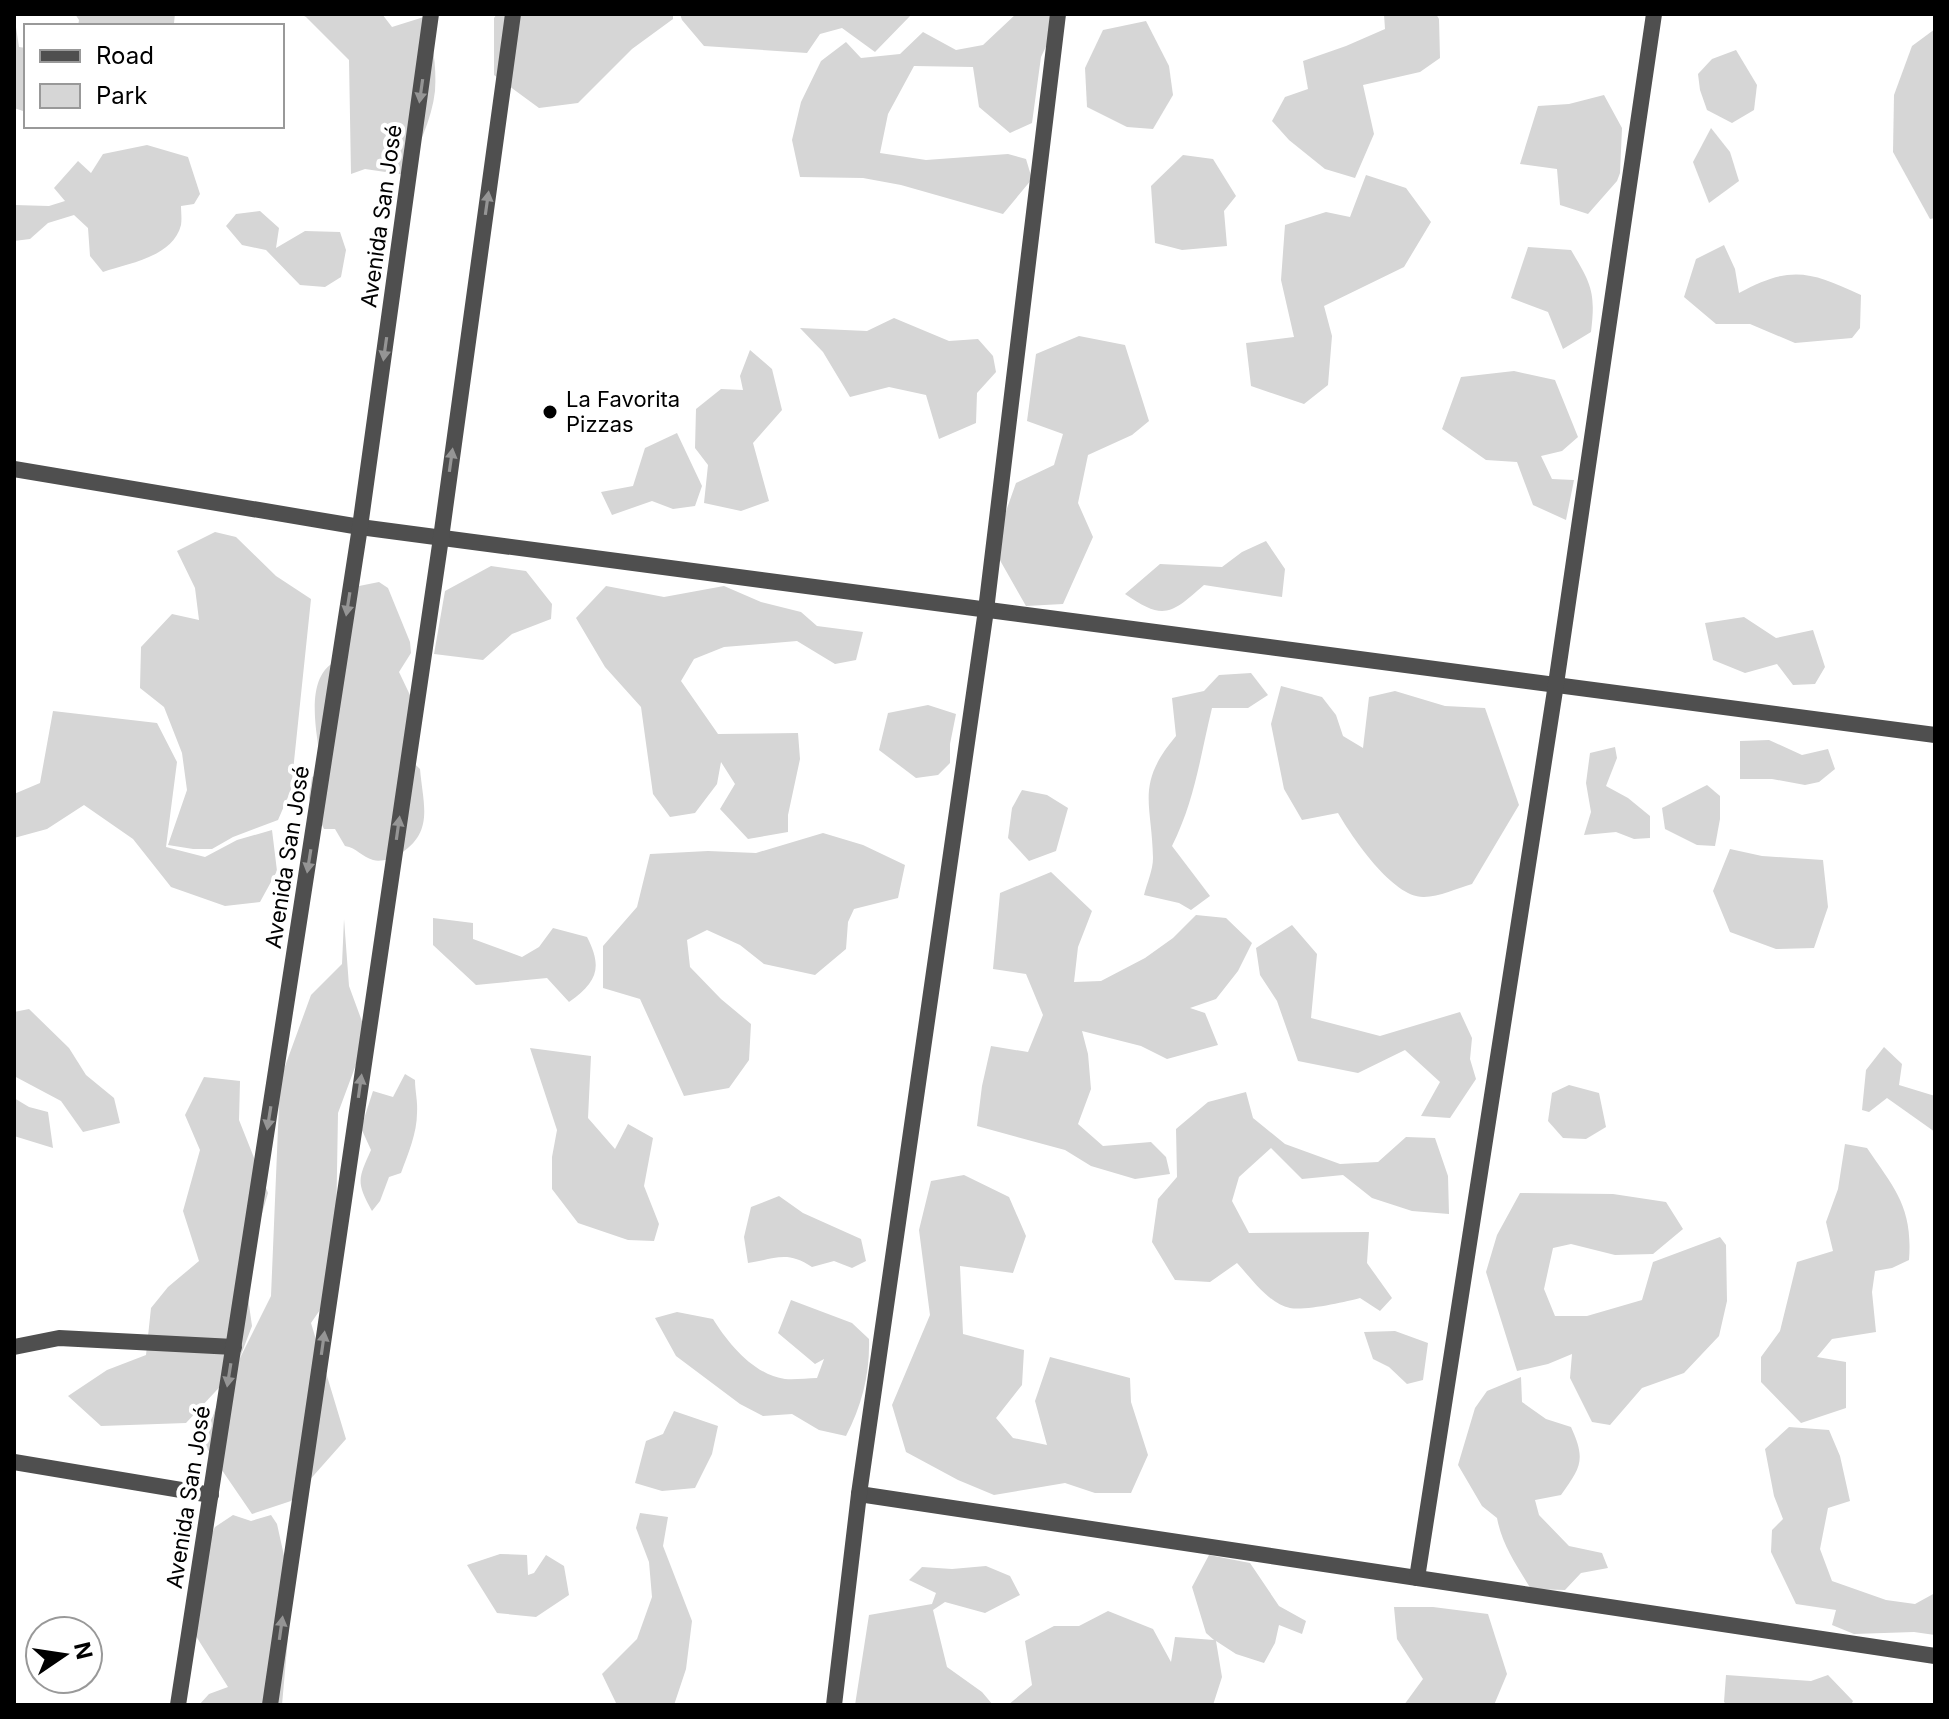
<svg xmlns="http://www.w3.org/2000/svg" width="1949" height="1719" font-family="Inter,sans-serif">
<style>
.green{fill:#d6d6d6}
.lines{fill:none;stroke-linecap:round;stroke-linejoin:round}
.lane{stroke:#4f4f4f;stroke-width:16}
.street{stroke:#4f4f4f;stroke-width:16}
.oneway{fill:#959595}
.poi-dot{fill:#000;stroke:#fff;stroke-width:3}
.labels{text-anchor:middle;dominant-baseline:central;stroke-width:8;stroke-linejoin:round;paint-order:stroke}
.street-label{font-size:22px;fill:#000;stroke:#fff}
.poi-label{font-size:22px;fill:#000;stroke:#fff;text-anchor:start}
</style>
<rect width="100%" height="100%" fill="#fff"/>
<!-- green -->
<g class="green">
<polygon points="14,14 19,47 26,48 26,112 14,108"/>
<polygon points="75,14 175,14 174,23 168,26 78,26 79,20"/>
<path d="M 300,14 L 382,14 L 392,27 L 427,16 C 432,40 437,66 435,91 C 432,120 417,148 406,175 L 365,169 L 351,174 L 349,60 L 306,17 Z"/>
<polygon points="497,14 673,14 673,19 632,49 578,103 539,108 494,75 494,18"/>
<polygon points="680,14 912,14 875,52 842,28 820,34 807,53 704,46 682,20"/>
<polygon points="1016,14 1058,14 1060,17 1041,57 1032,123 1010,133 979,107 973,67 914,66 888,114 880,153 926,160 1008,154 1026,159 1032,179 1003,214 901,185 863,178 800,177 792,140 801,102 821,61 846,42 861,58 900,54 923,32 956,50 983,45"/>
<polygon points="1384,14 1436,14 1439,19 1440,58 1420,72 1363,85 1374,134 1355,178 1325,169 1289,140 1272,121 1285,97 1308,89 1303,61 1346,46 1385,29"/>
<polygon points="1146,21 1169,66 1173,95 1153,129 1127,127 1087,107 1085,68 1103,30"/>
<polygon points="1935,29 1935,218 1930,219 1893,152 1894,95 1912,46"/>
<polygon points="1736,50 1757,85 1754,110 1732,123 1707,110 1700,90 1698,74 1712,59"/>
<polygon points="1604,95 1622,128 1620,173 1617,181 1588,214 1560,205 1557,169 1520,164 1538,106 1569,104"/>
<polygon points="1711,128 1730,152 1739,181 1709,203 1693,162"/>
<path d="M 147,145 L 188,157 L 200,194 L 194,204 L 181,206 C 181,211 182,219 181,225 C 173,257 129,263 103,272 L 90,256 L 88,228 L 74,215 L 48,223 L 30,239 L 14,241 L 14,205 L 49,206 L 65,201 L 54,188 L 78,161 L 91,173 L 103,154 Z"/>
<polygon points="1183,155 1213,159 1236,196 1224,211 1227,246 1182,250 1155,243 1151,186"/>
<polygon points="1366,175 1406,188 1431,222 1404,267 1324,306 1332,336 1328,385 1304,404 1251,386 1246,343 1294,337 1281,280 1285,225 1326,212 1350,217"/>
<polygon points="260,211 279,228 276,248 305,231 340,232 346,250 341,277 325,287 300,285 266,250 242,245 226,226 236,214"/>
<path d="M 1724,245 L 1735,269 L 1739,293 C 1790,265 1810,271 1861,295 L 1860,328 L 1852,338 L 1795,343 L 1750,324 L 1716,324 L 1684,297 L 1696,259 Z"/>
<path d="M 1528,247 L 1571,250 C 1591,284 1596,291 1591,332 L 1563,349 L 1548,312 L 1511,298 Z"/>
<polygon points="894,318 949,341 978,339 993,356 996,372 977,393 976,423 939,439 926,395 889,387 850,397 823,352 800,328 867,331"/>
<polygon points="1079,336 1125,345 1149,421 1132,435 1088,455 1078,503 1093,537 1063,604 1026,606 993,548 1016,483 1054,465 1063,434 1027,421 1036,354"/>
<polygon points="750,350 772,369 782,410 753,443 769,501 741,511 704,503 708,465 695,448 696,409 721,389 743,390 740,376"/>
<polygon points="1514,371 1555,380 1578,437 1562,451 1541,456 1552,479 1574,480 1566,520 1533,505 1517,462 1486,460 1442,429 1461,377"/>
<polygon points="677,433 702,486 695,506 673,509 652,501 612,515 601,492 633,486 645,448"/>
<polygon points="215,532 236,537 276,576 311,599 291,790 278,820 233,837 212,849 193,849 168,845 187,790 182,753 164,707 140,688 141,647 172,614 199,620 195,588 177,551"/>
<path d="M 1266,541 L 1285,569 L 1282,597 L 1204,585 C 1171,614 1164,621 1125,594 L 1160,564 L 1222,567 L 1242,552 Z"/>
<polygon points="491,566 526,571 552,604 551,619 512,634 483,660 434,654 445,591"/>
<path d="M 379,582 L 388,588 L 410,642 L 411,653 L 399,672 L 419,714 L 405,755 L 420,769 C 423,805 435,833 398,855 C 391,859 381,862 373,860 C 362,857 357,848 345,846 L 335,829 L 324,829 L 309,798 L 312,777 L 322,772 C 319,741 300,675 339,660 L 359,586 Z"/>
<polygon points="606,586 664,597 724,586 761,602 801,612 817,626 863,632 856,660 835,664 797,641 724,647 694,659 681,681 718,734 798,733 800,759 788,815 788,832 748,839 720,809 735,784 721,762 717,784 695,813 670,817 653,794 641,707 605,667 576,618"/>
<polygon points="1744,617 1776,638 1813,630 1825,667 1815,684 1793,685 1777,664 1745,673 1713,660 1705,623"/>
<path d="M 1251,673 L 1268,695 L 1248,708 L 1212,708 C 1200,757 1195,800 1172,846 L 1210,896 L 1191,910 L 1179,903 L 1144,895 C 1147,883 1153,870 1153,858 C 1152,802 1135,785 1176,736 L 1172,698 L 1204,691 L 1219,675 Z"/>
<path d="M 1281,686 L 1322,697 L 1336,715 L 1343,736 L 1363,748 L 1369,697 L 1395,691 L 1445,706 L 1485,708 L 1519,805 L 1472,884 C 1458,888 1439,897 1424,897 C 1393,898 1352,837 1338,813 L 1302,820 L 1284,789 L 1271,724 Z"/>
<polygon points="928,705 956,714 950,744 950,763 938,775 916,778 879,750 888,713"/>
<polygon points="53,711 157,723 177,762 166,847 205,857 237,840 272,830 277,871 260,902 225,906 171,887 133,839 84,805 47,829 14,838 14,794 40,783"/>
<polygon points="1769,740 1802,755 1828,749 1835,769 1819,782 1805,785 1772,779 1740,779 1740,741"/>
<polygon points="1615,747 1617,758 1606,786 1628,798 1650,816 1650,838 1634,839 1616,832 1584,835 1591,812 1586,783 1590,753"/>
<polygon points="1707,785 1720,796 1720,819 1715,846 1697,845 1665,829 1662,808"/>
<polygon points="1022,790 1047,795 1068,808 1056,851 1029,861 1008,838 1012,808"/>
<polygon points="823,833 863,845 905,865 898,898 854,909 848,922 846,949 815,975 764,964 740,945 707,930 687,940 690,967 721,999 751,1024 749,1060 729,1088 684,1096 640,999 603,988 603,946 637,907 650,854 708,851 756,853"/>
<polygon points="1730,849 1762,856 1823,860 1828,907 1814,948 1776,949 1730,932 1713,891"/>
<polygon points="1051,872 1092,911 1078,947 1074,982 1101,981 1145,958 1173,938 1196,915 1226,918 1252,943 1238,971 1216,999 1190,1008 1205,1013 1218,1045 1167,1059 1141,1046 1082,1031 1088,1054 1091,1089 1078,1124 1103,1146 1151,1142 1166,1157 1170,1174 1135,1179 1091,1166 1065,1150 977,1126 982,1086 991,1046 1028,1052 1043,1015 1026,974 993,969 1000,893"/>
<path d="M 433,918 L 473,923 L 473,939 L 522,957 L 539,947 L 553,928 L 587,937 C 603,968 597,982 569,1002 L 547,978 L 476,985 L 433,945 Z"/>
<polygon points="344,919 349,986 367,1035 338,1113 335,1288 311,1323 346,1439 291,1501 252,1514 202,1441 229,1377 186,1423 101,1426 68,1396 107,1370 146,1355 151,1308 168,1287 199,1261 183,1211 200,1150 185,1115 204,1077 240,1081 239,1120 268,1193 255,1238 248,1298 252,1326 239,1360 271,1296 280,1080 311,995 342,964"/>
<polygon points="1292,925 1317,954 1311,1018 1380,1036 1460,1012 1472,1038 1470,1059 1476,1079 1450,1118 1421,1116 1440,1082 1405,1050 1358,1073 1298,1061 1277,1001 1260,975 1256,948"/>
<polygon points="29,1009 69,1048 86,1075 114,1098 120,1123 83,1132 61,1101 14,1076 14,1012"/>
<polygon points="1884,1047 1902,1064 1899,1085 1935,1096 1935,1132 1887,1098 1869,1112 1862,1110 1866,1070"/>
<polygon points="530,1048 591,1056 588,1118 615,1149 628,1124 653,1138 644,1186 659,1224 654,1241 628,1240 578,1223 552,1189 552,1157 557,1130"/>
<path d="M 405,1074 L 415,1080 C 415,1091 418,1102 417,1113 C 417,1133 408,1154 401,1173 L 389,1177 L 380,1201 L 372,1211 C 356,1182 358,1179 371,1150 L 361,1128 L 373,1091 L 393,1097 Z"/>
<polygon points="1569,1085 1599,1093 1606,1127 1586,1139 1563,1138 1548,1121 1552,1093"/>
<path d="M 1246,1092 L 1253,1118 L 1285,1144 L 1340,1164 L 1378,1162 L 1406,1137 L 1435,1138 L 1448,1176 L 1449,1214 L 1412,1211 L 1372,1198 L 1343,1175 L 1302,1179 L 1271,1148 L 1239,1177 L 1232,1201 L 1249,1233 L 1369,1232 L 1367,1263 L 1392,1298 L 1380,1311 L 1360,1298 C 1346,1302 1304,1311 1290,1308 C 1269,1304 1251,1278 1237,1263 L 1210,1282 L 1175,1280 L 1152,1242 L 1158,1199 L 1177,1177 L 1176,1129 L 1208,1102 Z"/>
<polygon points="14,1098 29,1107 48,1112 53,1148 14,1136"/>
<path d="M 1845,1144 L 1867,1148 C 1895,1189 1913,1208 1909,1260 L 1892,1268 L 1875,1271 L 1872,1292 L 1876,1332 L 1832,1339 L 1817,1357 L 1846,1362 L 1846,1408 L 1801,1423 L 1761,1382 L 1761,1357 L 1780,1331 L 1797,1262 L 1833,1251 L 1826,1222 L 1838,1189 Z"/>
<polygon points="964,1175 1009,1197 1026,1236 1013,1273 960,1266 963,1334 1024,1350 1022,1385 996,1418 1013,1438 1047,1445 1035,1401 1050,1357 1130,1378 1131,1402 1148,1455 1131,1493 1095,1493 1065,1483 994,1495 958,1480 906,1452 892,1405 930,1315 919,1230 931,1181"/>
<polygon points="1520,1193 1613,1194 1666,1202 1683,1229 1653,1254 1615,1255 1571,1244 1553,1248 1544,1289 1555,1316 1587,1316 1642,1300 1653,1262 1720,1237 1726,1245 1727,1301 1719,1336 1684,1373 1642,1388 1610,1425 1592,1422 1570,1378 1572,1354 1548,1364 1517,1371 1486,1272 1497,1235"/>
<path d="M 779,1196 L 803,1213 L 861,1239 L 866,1261 L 852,1268 L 834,1261 L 812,1267 C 787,1250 775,1259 748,1263 L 744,1237 L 751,1207 Z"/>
<path d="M 791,1300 L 852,1323 L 869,1339 C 870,1374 862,1405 846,1436 L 819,1430 L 792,1414 L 763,1416 L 740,1404 L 676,1356 L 655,1318 L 677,1312 L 713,1319 C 728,1343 754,1375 785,1379 C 795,1380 807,1378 817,1378 L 824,1359 L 815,1364 L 778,1333 Z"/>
<polygon points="1395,1331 1428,1343 1423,1380 1407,1384 1389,1367 1373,1359 1364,1332"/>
<path d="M 1521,1377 L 1522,1402 L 1546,1419 L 1571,1427 C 1586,1460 1581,1467 1561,1495 L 1535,1500 L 1539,1515 L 1569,1546 L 1602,1553 L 1608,1568 L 1581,1573 L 1565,1590 L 1531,1589 C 1517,1566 1502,1545 1497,1518 L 1482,1506 L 1458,1465 L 1475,1408 L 1487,1391 Z"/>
<polygon points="674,1411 718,1426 712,1454 695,1488 662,1491 635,1483 646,1441 663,1434"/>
<polygon points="1789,1427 1829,1430 1840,1456 1850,1501 1828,1508 1820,1549 1832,1581 1886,1600 1915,1604 1935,1593 1935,1635 1914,1632 1854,1634 1832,1625 1836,1610 1796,1604 1771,1552 1772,1530 1783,1519 1774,1496 1765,1449"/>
<polygon points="640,1513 668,1517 663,1546 692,1621 686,1669 674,1705 617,1705 602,1674 637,1639 652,1597 649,1562 636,1528"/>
<polygon points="233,1515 251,1521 271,1515 277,1524 292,1592 282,1705 199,1705 209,1694 228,1687 194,1633 196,1567 215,1527"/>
<polygon points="500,1554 527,1555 528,1575 534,1573 546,1555 564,1566 569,1595 536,1617 497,1613 467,1565"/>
<polygon points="1209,1555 1250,1563 1279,1606 1306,1621 1302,1634 1279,1625 1275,1643 1264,1663 1236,1654 1216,1641 1222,1677 1213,1705 1008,1705 1032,1685 1025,1641 1054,1626 1079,1626 1108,1611 1153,1629 1171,1662 1175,1637 1214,1640 1206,1633 1192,1587"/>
<polygon points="986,1566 1010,1576 1020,1595 985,1613 945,1602 933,1610 947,1667 982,1692 993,1705 855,1705 869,1615 932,1604 936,1593 909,1580 922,1567 952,1569"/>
<polygon points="1394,1607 1433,1607 1488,1614 1507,1674 1494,1705 1404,1705 1423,1679 1397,1639"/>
<polygon points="1726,1675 1811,1681 1828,1675 1853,1701 1851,1705 1727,1705 1724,1702"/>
</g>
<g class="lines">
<!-- lane -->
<g class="lane">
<polyline points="14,1347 59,1338 234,1347"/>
<polyline points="14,1462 211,1495"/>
</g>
<!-- street -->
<g class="street">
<polyline points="14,469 360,527 1935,735"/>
<polyline points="859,1494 1935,1656"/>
<polyline points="1417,1578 1556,684 1654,14"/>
<polyline points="178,1705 360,527 431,14"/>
<polyline points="270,1705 441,538 513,14"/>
<polyline points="834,1705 859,1494 986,610 1058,14"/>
</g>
</g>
<!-- one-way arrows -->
<defs><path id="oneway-solid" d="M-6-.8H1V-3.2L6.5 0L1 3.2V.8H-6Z" transform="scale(2)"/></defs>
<g class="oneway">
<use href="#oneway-solid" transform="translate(421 91) rotate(98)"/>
<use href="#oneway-solid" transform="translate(487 203) rotate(-82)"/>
<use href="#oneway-solid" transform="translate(385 349) rotate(98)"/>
<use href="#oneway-solid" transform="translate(451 460) rotate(-82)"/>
<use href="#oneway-solid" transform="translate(348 604) rotate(99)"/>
<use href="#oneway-solid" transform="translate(398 828) rotate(-82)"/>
<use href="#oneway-solid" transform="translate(309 861) rotate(99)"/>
<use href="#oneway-solid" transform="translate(360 1086) rotate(-82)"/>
<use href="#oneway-solid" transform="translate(269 1118) rotate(99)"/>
<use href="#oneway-solid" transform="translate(323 1343) rotate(-82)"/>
<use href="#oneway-solid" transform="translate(229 1375) rotate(99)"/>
<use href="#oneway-solid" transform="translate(281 1628) rotate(-82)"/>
</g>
<!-- markers -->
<circle class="poi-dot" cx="550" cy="412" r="8"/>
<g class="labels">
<!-- street labels -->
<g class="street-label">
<text transform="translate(381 216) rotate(-82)">Avenida San José</text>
<text transform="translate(287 857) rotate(-81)">Avenida San José</text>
<text transform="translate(188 1497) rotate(-81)">Avenida San José</text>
</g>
<!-- poi labels -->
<g class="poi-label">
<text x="566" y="399">La Favorita<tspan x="566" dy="25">Pizzas</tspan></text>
</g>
</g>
<!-- border -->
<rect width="1949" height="1719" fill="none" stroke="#000000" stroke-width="32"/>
<!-- legend -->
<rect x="24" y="24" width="260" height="104" fill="#ffffff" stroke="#999999" stroke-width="2"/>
<rect x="40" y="50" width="40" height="12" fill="#4f4f4f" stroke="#999999" stroke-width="2"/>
<text x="96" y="64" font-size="24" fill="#000000">Road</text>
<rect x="40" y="84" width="40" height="24" fill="#d6d6d6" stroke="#999999" stroke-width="2"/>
<text x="96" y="104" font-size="24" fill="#000000">Park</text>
<!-- north arrow -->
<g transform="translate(64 1655) rotate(77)"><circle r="38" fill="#ffffff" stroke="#999999" stroke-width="2"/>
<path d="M0-6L14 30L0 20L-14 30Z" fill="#000000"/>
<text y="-12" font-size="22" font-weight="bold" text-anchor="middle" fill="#000000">N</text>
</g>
</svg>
